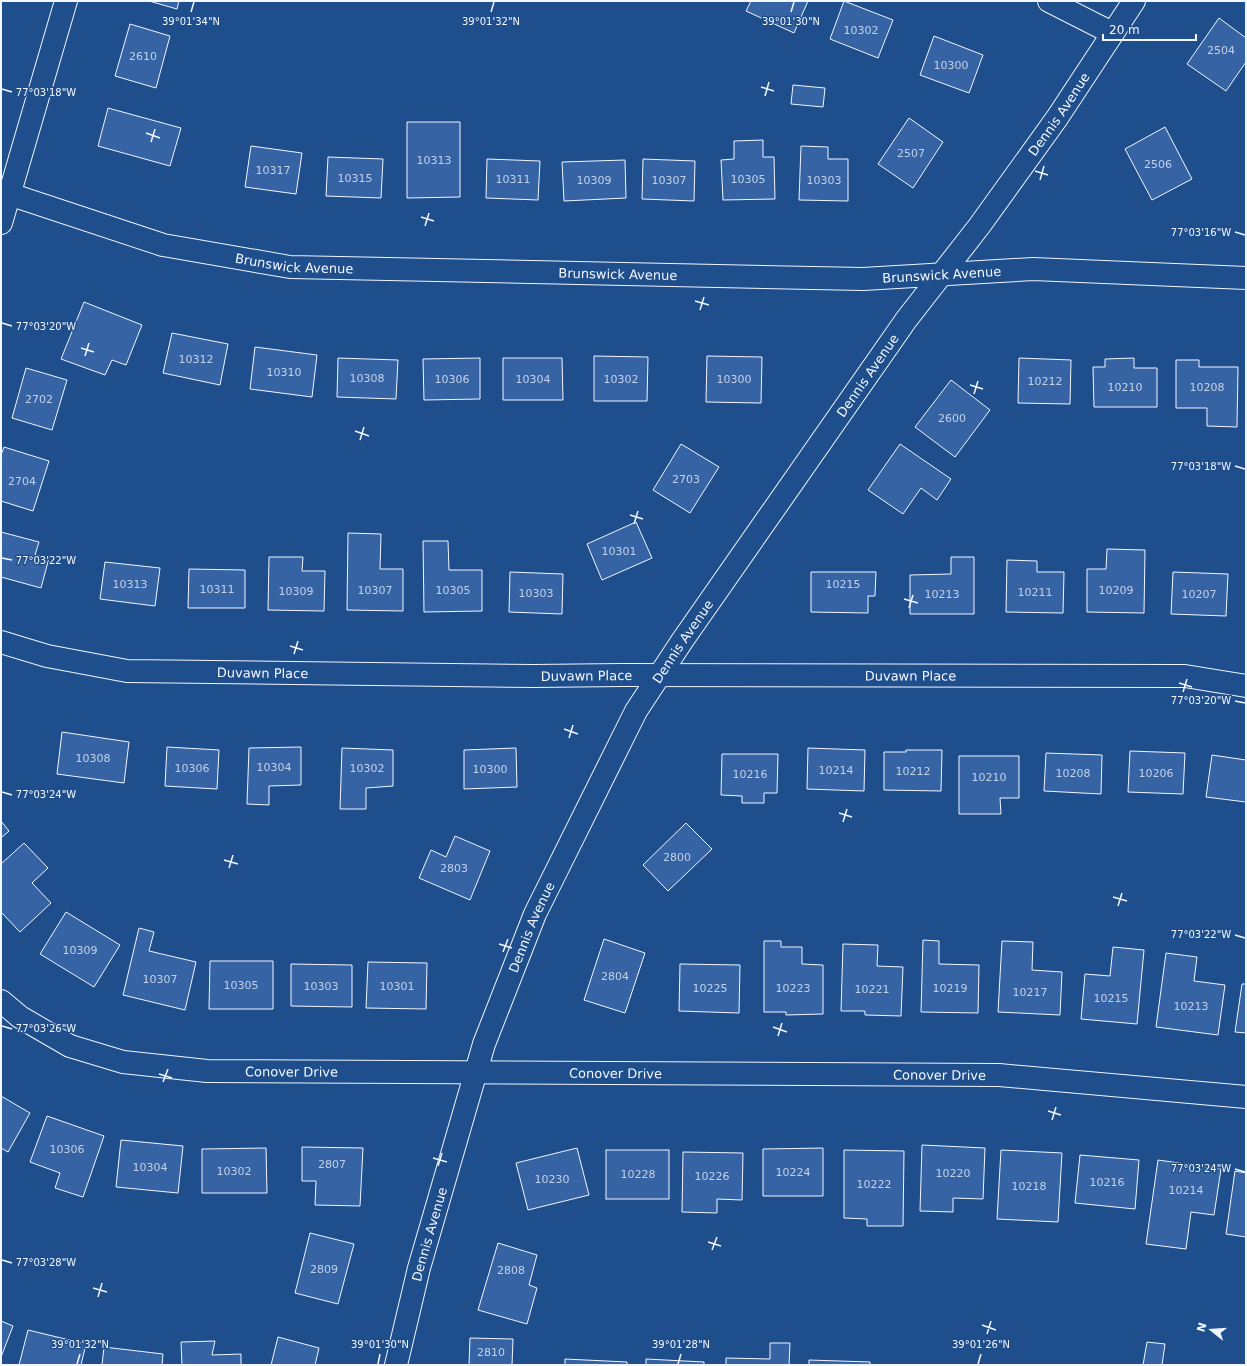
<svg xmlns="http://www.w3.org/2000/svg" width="1247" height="1366" font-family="'DejaVu Sans',sans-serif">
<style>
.building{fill:#3563a3;stroke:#f2f6ff}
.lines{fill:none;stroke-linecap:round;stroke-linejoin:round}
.minor-casing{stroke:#f2f6ff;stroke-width:24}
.minor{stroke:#1f4e8c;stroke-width:22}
.ticks{fill:none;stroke:#f2f6ff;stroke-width:1.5}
.labels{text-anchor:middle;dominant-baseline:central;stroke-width:3;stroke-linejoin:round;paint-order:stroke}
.number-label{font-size:11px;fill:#c3d1e8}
.street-label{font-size:13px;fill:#f2f6ff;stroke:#1f4e8c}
.ticks-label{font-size:10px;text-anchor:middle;fill:#f2f6ff;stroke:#1f4e8c;stroke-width:3;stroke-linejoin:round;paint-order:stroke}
</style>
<rect width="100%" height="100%" fill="#1f4e8c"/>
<!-- building -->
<g class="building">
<polygon points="149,1 179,1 177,9"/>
<polygon points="751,1 808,1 794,33 746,11"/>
<polygon points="844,1 893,20 878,58 830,39"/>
<polygon points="1219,18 1246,38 1246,62 1226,91 1187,64"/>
<polygon points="130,24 170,36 156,88 115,76"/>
<polygon points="934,36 983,55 969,93 920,75"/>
<polygon points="793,85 825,88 823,107 791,104"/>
<polygon points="108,108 181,128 170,166 98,146"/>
<polygon points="909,118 943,142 913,188 878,164"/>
<polygon points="407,122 460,122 460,197 407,198"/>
<polygon points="1165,127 1192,179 1152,200 1125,149"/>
<polygon points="763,140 763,157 774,157 775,199 723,200 721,160 734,159 734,141"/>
<polygon points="251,146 302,153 296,194 245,187"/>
<polygon points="801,146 828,147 828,159 848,159 848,201 799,200"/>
<polygon points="328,157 383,159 381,198 326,196"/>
<polygon points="487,159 540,161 538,200 486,198"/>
<polygon points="643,159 695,161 694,201 642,199"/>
<polygon points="625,160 626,198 564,201 562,162"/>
<polygon points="84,302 142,325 126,365 112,360 105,375 61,359"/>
<polygon points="172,333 228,344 220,385 163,373"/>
<polygon points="255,347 317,355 312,397 250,389"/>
<polygon points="594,356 648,357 647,401 594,401"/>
<polygon points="707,356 762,357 761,403 706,402"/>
<polygon points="338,358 398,360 396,399 337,397"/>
<polygon points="480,358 480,399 424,400 423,359"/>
<polygon points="503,358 562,358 563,400 503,400"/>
<polygon points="1019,358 1071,360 1070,404 1018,403"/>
<polygon points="1134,358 1134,368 1157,368 1157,407 1094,407 1093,367 1105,367 1105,359"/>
<polygon points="1176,360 1199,360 1199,367 1238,367 1237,427 1207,426 1207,408 1176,408"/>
<polygon points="26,368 67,380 52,430 12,418"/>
<polygon points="951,380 990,410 955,457 915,427"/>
<polygon points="681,444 719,467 690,513 653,490"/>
<polygon points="900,444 951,479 937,500 921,488 903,514 868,490"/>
<polygon points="4,447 49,461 33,511 1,501 1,455"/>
<polygon points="636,522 652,558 602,580 587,544"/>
<polygon points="1,532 39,542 35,555 49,558 41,588 1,577"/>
<polygon points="348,533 381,534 380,569 403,569 403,611 347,610"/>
<polygon points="423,541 448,541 449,570 482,570 482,611 424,612"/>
<polygon points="1107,549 1145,550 1144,613 1087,612 1087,569 1106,569"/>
<polygon points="269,557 303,557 302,571 325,571 324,611 268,610"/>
<polygon points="951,557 974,557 974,614 910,614 910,575 951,574"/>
<polygon points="1007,560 1037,561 1037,572 1064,572 1063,613 1006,612"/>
<polygon points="105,562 160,568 155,606 100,599"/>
<polygon points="189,569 245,570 245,608 188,608"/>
<polygon points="510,572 563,574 562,614 509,612"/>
<polygon points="811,572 876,572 875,596 868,596 868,613 811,612"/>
<polygon points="1173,572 1228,574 1226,616 1171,614"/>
<polygon points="62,732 129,742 124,783 57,774"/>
<polygon points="167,747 219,750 217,789 165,786"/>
<polygon points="301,747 301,785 269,786 269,805 247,804 249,748"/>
<polygon points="342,748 393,750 393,786 366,788 366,809 340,809"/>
<polygon points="516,748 517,787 464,789 464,750"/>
<polygon points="808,748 865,750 864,791 807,789"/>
<polygon points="906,750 942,750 941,791 884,790 884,752 906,752"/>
<polygon points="1130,751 1185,753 1183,794 1128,792"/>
<polygon points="1046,753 1102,755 1101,794 1044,791"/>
<polygon points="722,754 778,754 777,793 764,793 764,803 742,803 742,796 721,795"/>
<polygon points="1212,755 1246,760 1246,802 1206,797"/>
<polygon points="959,756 1019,756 1019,798 1000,798 1001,814 959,814"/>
<polygon points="1,821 9,831 1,838"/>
<polygon points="686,823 712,849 668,891 643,865"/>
<polygon points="455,836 490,851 470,900 419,878 431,850 446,857"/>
<polygon points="24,843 48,868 32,883 51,903 20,932 1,912 1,864"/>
<polygon points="66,912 120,945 94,987 40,954"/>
<polygon points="139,928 154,932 149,951 196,962 185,1010 123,995"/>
<polygon points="604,939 645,953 625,1013 584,1000"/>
<polygon points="923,940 939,941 939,964 979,965 978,1013 921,1012"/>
<polygon points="764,941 781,941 781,947 802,947 802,964 823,965 823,1014 786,1015 786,1012 764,1012"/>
<polygon points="1002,941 1033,942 1032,970 1062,972 1060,1015 998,1012"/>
<polygon points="843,944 878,945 877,966 903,967 901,1016 865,1015 865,1011 841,1011"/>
<polygon points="1113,947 1144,950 1137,1024 1081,1019 1085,974 1110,976"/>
<polygon points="1166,953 1197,957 1194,981 1225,985 1218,1035 1156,1027"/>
<polygon points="210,961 273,961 273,1009 209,1009"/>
<polygon points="368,962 427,963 426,1009 366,1008"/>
<polygon points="291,964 352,965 352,1007 291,1006"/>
<polygon points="680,964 740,965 739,1013 679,1011"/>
<polygon points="1242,984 1246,984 1246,1033 1235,1032"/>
<polygon points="1,1096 30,1113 8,1152 1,1148"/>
<polygon points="47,1116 104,1136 83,1197 55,1188 60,1173 30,1162"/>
<polygon points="121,1140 183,1146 178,1193 116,1187"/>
<polygon points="922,1145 985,1148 983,1199 953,1198 953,1212 920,1211"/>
<polygon points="302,1147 363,1148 360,1206 315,1205 316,1181 302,1181"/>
<polygon points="266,1148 267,1193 202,1193 202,1149"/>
<polygon points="577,1148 589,1195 528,1210 516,1163"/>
<polygon points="823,1148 823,1196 763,1196 763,1149"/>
<rect x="606" y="1150" width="63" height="49"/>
<polygon points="844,1150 904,1151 903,1226 867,1226 867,1219 844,1218"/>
<polygon points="1001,1150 1062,1153 1058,1222 997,1219"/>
<polygon points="683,1152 743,1153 742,1200 717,1199 717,1213 682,1212"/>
<polygon points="1080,1155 1139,1160 1135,1209 1075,1203"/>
<polygon points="1158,1160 1221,1169 1214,1215 1191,1212 1186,1249 1146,1244"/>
<polygon points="1235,1171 1246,1173 1246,1237 1226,1234"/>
<polygon points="310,1233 354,1244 338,1304 295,1293"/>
<polygon points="498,1243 537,1255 529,1285 537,1288 527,1324 478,1310"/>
<polygon points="1,1321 13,1326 1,1357"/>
<polygon points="28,1330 86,1344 81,1365 19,1365"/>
<polygon points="278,1337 319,1348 315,1365 271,1365"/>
<polygon points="470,1338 513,1339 512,1365 469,1365"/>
<polygon points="215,1341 212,1355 241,1354 241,1365 182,1365 181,1342"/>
<polygon points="1147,1342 1165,1344 1162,1365 1143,1365"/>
<polygon points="770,1343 790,1343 789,1365 726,1365 726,1358 770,1359"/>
<polygon points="104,1347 163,1354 162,1365 102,1365"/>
<polygon points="565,1359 627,1362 627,1365 565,1365"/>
<polygon points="646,1359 704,1362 704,1365 646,1365"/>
<polygon points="809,1360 870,1362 870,1365 809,1365"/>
</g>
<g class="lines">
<defs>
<g id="minor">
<polyline points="1049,1 1112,33"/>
<path id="s1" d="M 1,190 L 9,194 L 163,245 L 290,267 L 863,279 L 1033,269 L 1246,278"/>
<polyline points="1,223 66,1"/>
<path id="s2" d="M 1,642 L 47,656 L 127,671 L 534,676 L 622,675 L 1185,676 L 1246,686"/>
<path id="s3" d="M 1,1001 L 20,1017 L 70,1046 L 123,1062 L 207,1071 L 999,1075 L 1246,1097"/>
<path id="s4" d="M 396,1365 L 419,1268 L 484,1044 L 535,914 L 636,711 L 682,641 L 906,320 L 980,225 L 1057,118 L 1134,1"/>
</g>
</defs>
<!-- minor casing -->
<use href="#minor" class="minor-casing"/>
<!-- minor -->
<use href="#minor" class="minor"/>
</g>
<!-- ticks -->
<path class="ticks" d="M 191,12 L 194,2M 491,12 L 494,2M 791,12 L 794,2M 761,87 L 774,91M 2,89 L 12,92M 765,96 L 769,82M 146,133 L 160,138M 151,142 L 155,129M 1035,171 L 1048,175M 1040,180 L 1044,166M 421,217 L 434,221M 425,226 L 429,213M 1235,232 L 1245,235M 695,301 L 709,305M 700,310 L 704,297M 2,323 L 12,326M 81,348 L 94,352M 85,356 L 89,343M 970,385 L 983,389M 974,394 L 978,381M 355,431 L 369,436M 360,440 L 364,427M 1235,466 L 1245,469M 630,515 L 643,519M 634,524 L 638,511M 2,558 L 12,560M 904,599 L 918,603M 909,608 L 913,595M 290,646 L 303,650M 294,654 L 298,641M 1179,683 L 1192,687M 1183,692 L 1187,679M 1235,701 L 1245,703M 564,729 L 578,734M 569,738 L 573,725M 2,792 L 12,795M 839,813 L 852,817M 843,822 L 847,809M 224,860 L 238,864M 229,868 L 233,855M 1113,897 L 1127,901M 1118,906 L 1122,893M 1235,935 L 1245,938M 499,944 L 512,948M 503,952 L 508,939M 2,1026 L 12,1029M 773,1027 L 787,1032M 778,1036 L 782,1023M 159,1074 L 172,1078M 163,1082 L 168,1069M 1048,1111 L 1061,1115M 1052,1120 L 1056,1107M 433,1158 L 447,1162M 438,1166 L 442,1153M 1235,1169 L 1245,1172M 708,1242 L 721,1246M 712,1250 L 717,1237M 2,1260 L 12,1263M 93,1288 L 107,1292M 98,1297 L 102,1283M 982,1325 L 996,1330M 987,1334 L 991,1321M 77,1364 L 80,1354M 378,1364 L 380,1354M 678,1364 L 681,1354M 978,1364 L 981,1354"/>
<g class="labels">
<!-- number labels -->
<g class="number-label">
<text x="861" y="30">10302</text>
<text x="1221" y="50">2504</text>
<text x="143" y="56">2610</text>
<text x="951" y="65">10300</text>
<text x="911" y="153">2507</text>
<text x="434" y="160">10313</text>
<text x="1158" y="164">2506</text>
<text x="273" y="170">10317</text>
<text x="355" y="178">10315</text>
<text x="513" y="179">10311</text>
<text x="748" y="179">10305</text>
<text x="594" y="180">10309</text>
<text x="669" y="180">10307</text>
<text x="824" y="180">10303</text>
<text x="196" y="359">10312</text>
<text x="284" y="372">10310</text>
<text x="367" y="378">10308</text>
<text x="452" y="379">10306</text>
<text x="533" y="379">10304</text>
<text x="621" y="379">10302</text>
<text x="734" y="379">10300</text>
<text x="1045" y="381">10212</text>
<text x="1125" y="387">10210</text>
<text x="1207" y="387">10208</text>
<text x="39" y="399">2702</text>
<text x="952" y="418">2600</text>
<text x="686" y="479">2703</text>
<text x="22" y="481">2704</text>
<text x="619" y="551">10301</text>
<text x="130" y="584">10313</text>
<text x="843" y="584">10215</text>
<text x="217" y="589">10311</text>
<text x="375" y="590">10307</text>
<text x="453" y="590">10305</text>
<text x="1116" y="590">10209</text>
<text x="296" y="591">10309</text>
<text x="1035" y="592">10211</text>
<text x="536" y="593">10303</text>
<text x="942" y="594">10213</text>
<text x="1199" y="594">10207</text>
<text x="93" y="758">10308</text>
<text x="274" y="767">10304</text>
<text x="192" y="768">10306</text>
<text x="367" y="768">10302</text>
<text x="490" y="769">10300</text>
<text x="836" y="770">10214</text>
<text x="913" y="771">10212</text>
<text x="1073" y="773">10208</text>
<text x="1156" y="773">10206</text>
<text x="750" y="774">10216</text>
<text x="989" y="777">10210</text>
<text x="677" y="857">2800</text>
<text x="454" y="868">2803</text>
<text x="80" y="950">10309</text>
<text x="615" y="976">2804</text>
<text x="160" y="979">10307</text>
<text x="241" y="985">10305</text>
<text x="321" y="986">10303</text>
<text x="397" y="986">10301</text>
<text x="710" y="988">10225</text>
<text x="793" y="988">10223</text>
<text x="950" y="988">10219</text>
<text x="872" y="989">10221</text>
<text x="1030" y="992">10217</text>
<text x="1111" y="998">10215</text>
<text x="1191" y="1006">10213</text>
<text x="67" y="1149">10306</text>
<text x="332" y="1164">2807</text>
<text x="150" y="1167">10304</text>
<text x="234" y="1171">10302</text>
<text x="793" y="1172">10224</text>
<text x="953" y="1173">10220</text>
<text x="638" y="1174">10228</text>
<text x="712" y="1176">10226</text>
<text x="552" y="1179">10230</text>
<text x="1107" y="1182">10216</text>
<text x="874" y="1184">10222</text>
<text x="1029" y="1186">10218</text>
<text x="1186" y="1190">10214</text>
<text x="324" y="1269">2809</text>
<text x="511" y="1270">2808</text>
<text x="491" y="1352">2810</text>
</g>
<!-- street labels -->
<g class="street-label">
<text stroke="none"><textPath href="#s4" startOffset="1431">Dennis Avenue</textPath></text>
<text stroke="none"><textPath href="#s1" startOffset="304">Brunswick Avenue</textPath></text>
<text stroke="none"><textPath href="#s1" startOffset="628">Brunswick Avenue</textPath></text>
<text stroke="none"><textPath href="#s1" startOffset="952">Brunswick Avenue</textPath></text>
<text stroke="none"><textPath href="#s4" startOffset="1107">Dennis Avenue</textPath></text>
<text stroke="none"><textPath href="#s4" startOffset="783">Dennis Avenue</textPath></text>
<text stroke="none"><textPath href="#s2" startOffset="265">Duvawn Place</textPath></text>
<text stroke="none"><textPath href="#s2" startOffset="589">Duvawn Place</textPath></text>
<text stroke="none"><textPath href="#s2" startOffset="913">Duvawn Place</textPath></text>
<text stroke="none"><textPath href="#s4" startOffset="459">Dennis Avenue</textPath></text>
<text stroke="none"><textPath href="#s3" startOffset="307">Conover Drive</textPath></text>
<text stroke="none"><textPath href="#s3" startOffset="631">Conover Drive</textPath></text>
<text stroke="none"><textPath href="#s3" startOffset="955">Conover Drive</textPath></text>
<text stroke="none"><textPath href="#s4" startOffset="135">Dennis Avenue</textPath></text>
</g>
</g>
<g class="ticks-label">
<text x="191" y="25">39°01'34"N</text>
<text x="491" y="25">39°01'32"N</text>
<text x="791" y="25">39°01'30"N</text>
<text x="46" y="96">77°03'18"W</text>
<text x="1201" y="236">77°03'16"W</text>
<text x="46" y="330">77°03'20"W</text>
<text x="1201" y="470">77°03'18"W</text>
<text x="46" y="564">77°03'22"W</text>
<text x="1201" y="704">77°03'20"W</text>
<text x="46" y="798">77°03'24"W</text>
<text x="1201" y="938">77°03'22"W</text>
<text x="46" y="1032">77°03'26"W</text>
<text x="1201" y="1172">77°03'24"W</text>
<text x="46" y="1266">77°03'28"W</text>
<text x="80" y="1348">39°01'32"N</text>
<text x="380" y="1348">39°01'30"N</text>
<text x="681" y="1348">39°01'28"N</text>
<text x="981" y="1348">39°01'26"N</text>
</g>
<!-- border -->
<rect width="1247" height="1366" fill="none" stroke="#f2f6ff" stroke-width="4"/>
<!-- north arrow -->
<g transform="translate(1211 1330) rotate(287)" stroke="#1f4e8c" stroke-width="3" paint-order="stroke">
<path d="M0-3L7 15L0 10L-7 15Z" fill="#f2f6ff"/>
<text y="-6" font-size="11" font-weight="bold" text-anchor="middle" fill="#f2f6ff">N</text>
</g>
<!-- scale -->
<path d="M1103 34v6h93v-6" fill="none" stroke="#f2f6ff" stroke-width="2"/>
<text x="1109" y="34" font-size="12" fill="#f2f6ff" stroke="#1f4e8c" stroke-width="3" paint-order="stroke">20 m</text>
</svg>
